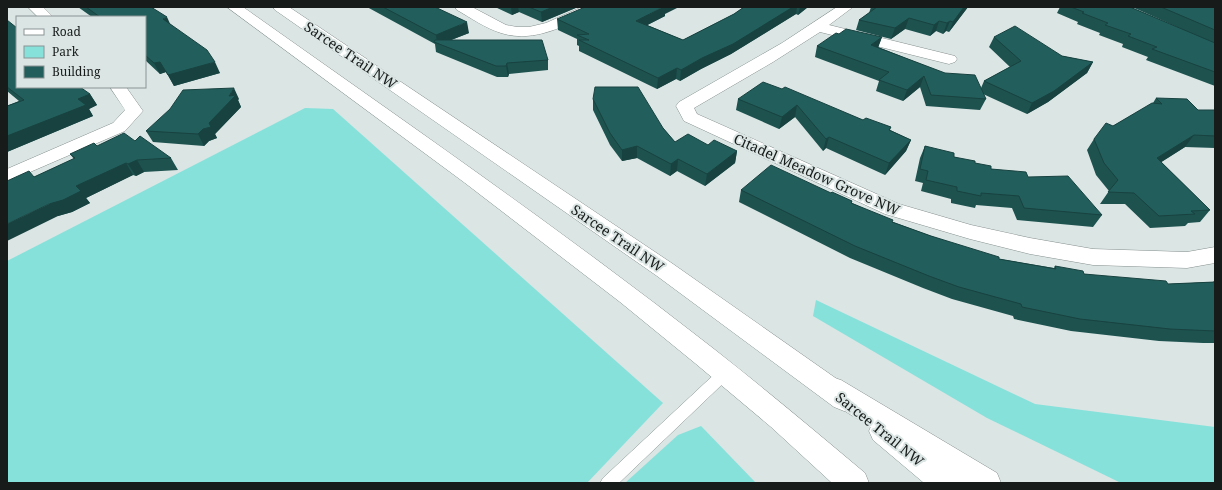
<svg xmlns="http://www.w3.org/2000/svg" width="1222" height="490" font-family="'Noto Serif',serif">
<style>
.green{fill:#86e1db}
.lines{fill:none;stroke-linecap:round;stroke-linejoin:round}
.lane-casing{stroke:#86908f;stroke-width:1}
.street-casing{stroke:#86908f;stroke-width:1}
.secondary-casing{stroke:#86908f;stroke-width:1}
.highway-casing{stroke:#86908f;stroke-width:1}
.lane{fill:#fff;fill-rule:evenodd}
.street{fill:#fff;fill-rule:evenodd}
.secondary{fill:#fff;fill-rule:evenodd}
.highway{fill:#fff;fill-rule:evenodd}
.wall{fill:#1d524f}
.shaded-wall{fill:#184240}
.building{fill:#225f5c;stroke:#184240}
.labels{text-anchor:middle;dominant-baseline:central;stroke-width:4;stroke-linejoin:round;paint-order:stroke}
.street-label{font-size:14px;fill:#171b1a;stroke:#dae5e4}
</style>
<rect width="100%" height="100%" fill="#dae5e4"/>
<!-- green -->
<g class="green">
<polygon points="305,108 333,109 663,403 587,483 7,483 7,261"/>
<polygon points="816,300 1035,404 1215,427 1215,483 1121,483 987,418 813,316"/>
<polygon points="701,426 756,483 625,483 678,435"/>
</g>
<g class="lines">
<defs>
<polygon id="lane" points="726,367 731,368 733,372 731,376 619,483 600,483 603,478 721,368"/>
<g id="street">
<polygon points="28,7 43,7 53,17 38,17"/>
<path d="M 455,7 L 472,7 L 506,25 L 517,27 L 529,27 L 546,23 L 582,7 L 600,7 L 598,10 C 568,24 535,44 501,33 C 485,28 471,18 457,10 Z"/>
<polygon points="837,7 853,7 829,25 955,56 957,59 955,62 949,64 820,32 773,62 694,108 697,114 899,204 971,225 1030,238 1093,249 1187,252 1215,247 1215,263 1187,268 1093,265 1030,254 970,239 885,214 684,121 676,106 679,102 782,43"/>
<polygon points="110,87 126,87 143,111 125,131 7,182 7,169 113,123 125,110"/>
</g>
<g id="secondary">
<path d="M 227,7 L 243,7 C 401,119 561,229 714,349 C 765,389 815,431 865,473 L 869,483 L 832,483 L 771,427 L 696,364 L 620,302 L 465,183 Z"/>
<polygon points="273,7 289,7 673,264 854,391 858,399 854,407 844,411 834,407 657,276 275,10"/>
<polygon points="883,418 893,422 958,473 962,483 924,483 873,440 869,431 873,422"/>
</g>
<polygon id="highway" points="831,377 841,380 997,473 1001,483 959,483 821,396 818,388 821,380"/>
</defs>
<!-- lane casing -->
<use href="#lane" class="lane-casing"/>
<!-- street casing -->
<use href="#street" class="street-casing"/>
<!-- secondary casing -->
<use href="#secondary" class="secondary-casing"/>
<!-- highway casing -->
<use href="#highway" class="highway-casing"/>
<!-- lane -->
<use href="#lane" class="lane"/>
<!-- street -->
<use href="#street" class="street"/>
<!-- secondary -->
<use href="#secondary" class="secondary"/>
<!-- highway -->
<use href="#highway" class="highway"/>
</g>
<!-- wall -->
<g class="wall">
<polygon points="78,7 151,7 170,24 220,73 174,86 166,72 160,74 145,60 145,17 92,17"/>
<polygon points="367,7 435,7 469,33 451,40 548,60 548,70 509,74 508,77 497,77 436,52 435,44"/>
<polygon points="495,7 578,7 542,22 519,12 512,15"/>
<polygon points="744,7 808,7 798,15 796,14 731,54 701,69 680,81 676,79 657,89 579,51 579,46 577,45 577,39 558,30 557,19 665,14 665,16 647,25 683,40 734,14"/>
<polygon points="871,7 968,7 949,32 946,31 943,34 936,31 930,36 905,29 891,39 856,30 859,20 869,13"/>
<polygon points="1060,7 1130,7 1184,30 1132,7 1215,7 1215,86 1146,60 1148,57 1122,47 1123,44 1099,35 1100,33 1077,24 1078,22 1057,13"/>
<polygon points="7,20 17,87 90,94 97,105 89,109 93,116 7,152 7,106 19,101 7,91"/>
<polygon points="839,34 882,37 878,47 981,88 984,81 1010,67 989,47 994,37 1062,56 1093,62 1087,73 1048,102 1027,114 983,94 986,99 980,110 926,106 920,87 903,101 876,91 879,81 815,57 817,46"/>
<polygon points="782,89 863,120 891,127 890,130 911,140 906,151 885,175 826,148 823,151 795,117 779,129 736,110 738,99"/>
<polygon points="1156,98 1198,110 1215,110 1215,148 1185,147 1161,162 1210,210 1200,222 1188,223 1185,226 1150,228 1125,204 1100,204 1109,191 1096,175 1087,150 1094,139 1113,126 1153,103"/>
<polygon points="239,99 238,100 241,107 215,134 217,138 209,141 204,146 153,142 146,131"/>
<polygon points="593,99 663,128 675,142 737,151 735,163 705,186 677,171 670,176 637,158 622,161 610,145 593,110"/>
<polygon points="135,141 171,158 178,170 144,172 136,176 133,175 86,198 90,203 72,212 58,216 34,177 74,159 70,154 97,146"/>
<polygon points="925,146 954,157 975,163 991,169 1028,177 1102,215 1093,227 1017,220 1012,208 976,205 975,208 951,203 951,199 921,191 923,183 915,181 920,158"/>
<polygon points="741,190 831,193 852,201 852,203 893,222 931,236 999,259 1054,268 1055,266 1084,274 1168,284 1213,282 1215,280 1215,343 1203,343 1159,341 1071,331 1014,319 1013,316 952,299 923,288 850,258 739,202"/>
</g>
<!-- shaded-wall -->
<g class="shaded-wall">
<polygon points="511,7 518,7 519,12 512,15"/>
<polygon points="553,7 578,7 542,22 541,12"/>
<polygon points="663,7 679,7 665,14 665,16 636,31 636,21"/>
<polygon points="793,7 797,7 796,14 731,54 701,69 680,81 681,70"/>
<polygon points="800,7 808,7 798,15"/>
<polygon points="964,7 968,7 949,32 953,22"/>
<polygon points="167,17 172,28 163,19"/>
<polygon points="909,18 905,29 891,39 895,28"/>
<polygon points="939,21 936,31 930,36 934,25"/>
<polygon points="950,21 946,31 943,34 947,23"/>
<polygon points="467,22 469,33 441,44 437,43 436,35"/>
<polygon points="882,37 878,48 871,45"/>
<polygon points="160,62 166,72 160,74 154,63"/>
<polygon points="215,62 220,73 174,86 168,75"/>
<polygon points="1093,62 1087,73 1048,102 1027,114 1032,103"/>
<polygon points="507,63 509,74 508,77 506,66"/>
<polygon points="677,68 676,79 657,89 658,78"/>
<polygon points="924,76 920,87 903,101 907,90"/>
<polygon points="234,88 239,99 238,100 241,107 215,134 217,138 209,141 204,146 198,134 209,123 229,96"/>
<polygon points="90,94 97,105 89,109 93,116 7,152 7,136 78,99"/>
<polygon points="797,105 795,117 779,129 782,117"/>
<polygon points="1194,135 1185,147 1149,170 1157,158"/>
<polygon points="829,137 826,148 823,151 826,139"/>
<polygon points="911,140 906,151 885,175 889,163"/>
<polygon points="637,146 637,158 622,161 622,150"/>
<polygon points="737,151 735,163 705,186 707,174"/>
<polygon points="678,159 677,171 670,176 671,164"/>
<polygon points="137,160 144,172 136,176 128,164"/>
<polygon points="126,163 133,175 86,198 90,203 72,212 58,216 7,241 7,224 49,204 76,186"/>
</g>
<!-- building -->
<g class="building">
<polygon points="86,7 151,7 167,17 163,19 207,50 215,62 168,75 160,62 154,63 145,55 145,17 100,17"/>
<polygon points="383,7 435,7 467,22 436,35"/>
<polygon points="529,7 553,7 541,12"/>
<polygon points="585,7 663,7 636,21 683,40 734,14 744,7 793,7 733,44 702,58 681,70 677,68 658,78 579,40 589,40 577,35 589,34 557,19"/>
<polygon points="876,7 964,7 953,22 950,21 947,23 939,21 934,25 909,18 895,28 859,20 877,7"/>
<polygon points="1071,7 1130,7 1215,43 1215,72 1152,49 1157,47 1128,36 1131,34 1105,25 1108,23 1082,13 1084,12"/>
<polygon points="1161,7 1215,7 1215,30"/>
<polygon points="7,20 17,28 17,87 80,87 90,94 78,99 86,105 7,136 7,106 24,100 7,87"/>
<polygon points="1015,26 1062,56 1093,62 1054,91 1032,103 984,81 1021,61 994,37"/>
<polygon points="846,29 882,37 871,45 945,73 975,75 986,99 931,95 924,76 907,90 879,80 889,72 817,46 836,33 839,34"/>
<polygon points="435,40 542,40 548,60 507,63 506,66 496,66 434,42"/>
<polygon points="763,82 782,89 785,87 863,120 866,118 891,127 889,130 911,140 889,163 829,137 826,139 797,105 782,117 738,99"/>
<polygon points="595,87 638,87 663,128 675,142 688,134 708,145 714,140 737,151 707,174 678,159 671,164 637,146 622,150 610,133 593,99"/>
<polygon points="234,88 229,96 236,95 209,123 211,127 203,129 198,134 146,131 170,109 183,90"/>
<polygon points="1156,98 1187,99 1198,110 1215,110 1215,136 1194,135 1157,158 1210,210 1191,211 1195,214 1159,216 1134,193 1108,192 1118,180 1104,163 1094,139 1106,123 1113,126 1152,103 1162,104"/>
<polygon points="124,133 135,141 140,136 171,158 137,160 128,164 126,163 76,186 81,191 63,200 49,204 7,224 7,181 29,171 34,177 75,158 70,154 94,143 97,146"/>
<polygon points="925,146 954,153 954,157 975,161 975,163 991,166 991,169 1026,172 1028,177 1068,176 1102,215 1024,208 1019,196 981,193 981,196 957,191 957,187 926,180 928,171 920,169"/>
<polygon points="771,165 831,193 832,192 852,201 851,203 893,220 892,222 931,236 999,257 999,259 1056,269 1055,266 1083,271 1084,274 1166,281 1168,284 1215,282 1215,331 1170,329 1080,319 1022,307 1021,304 959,287 929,276 855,246 741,190"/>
</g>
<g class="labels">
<!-- street labels -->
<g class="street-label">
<text transform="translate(351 55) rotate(34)">Sarcee Trail NW</text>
<text transform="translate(817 174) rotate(24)">Citadel Meadow Grove NW</text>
<text transform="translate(618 238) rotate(34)">Sarcee Trail NW</text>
<text transform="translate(880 429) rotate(39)">Sarcee Trail NW</text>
</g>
</g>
<!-- border -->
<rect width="1222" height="490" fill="none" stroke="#171b1a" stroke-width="16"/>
<!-- legend -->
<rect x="16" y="16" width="130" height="72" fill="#dae5e4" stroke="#8c9493"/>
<rect x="24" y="29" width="20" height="6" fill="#ffffff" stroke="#8c9493"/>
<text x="52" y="36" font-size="12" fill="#171b1a">Road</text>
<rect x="24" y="46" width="20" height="12" fill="#86e1db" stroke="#8c9493"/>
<text x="52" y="56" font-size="12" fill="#171b1a">Park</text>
<rect x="24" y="66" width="20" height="12" fill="#225f5c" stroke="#8c9493"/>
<text x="52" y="76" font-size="12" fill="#171b1a">Building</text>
</svg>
